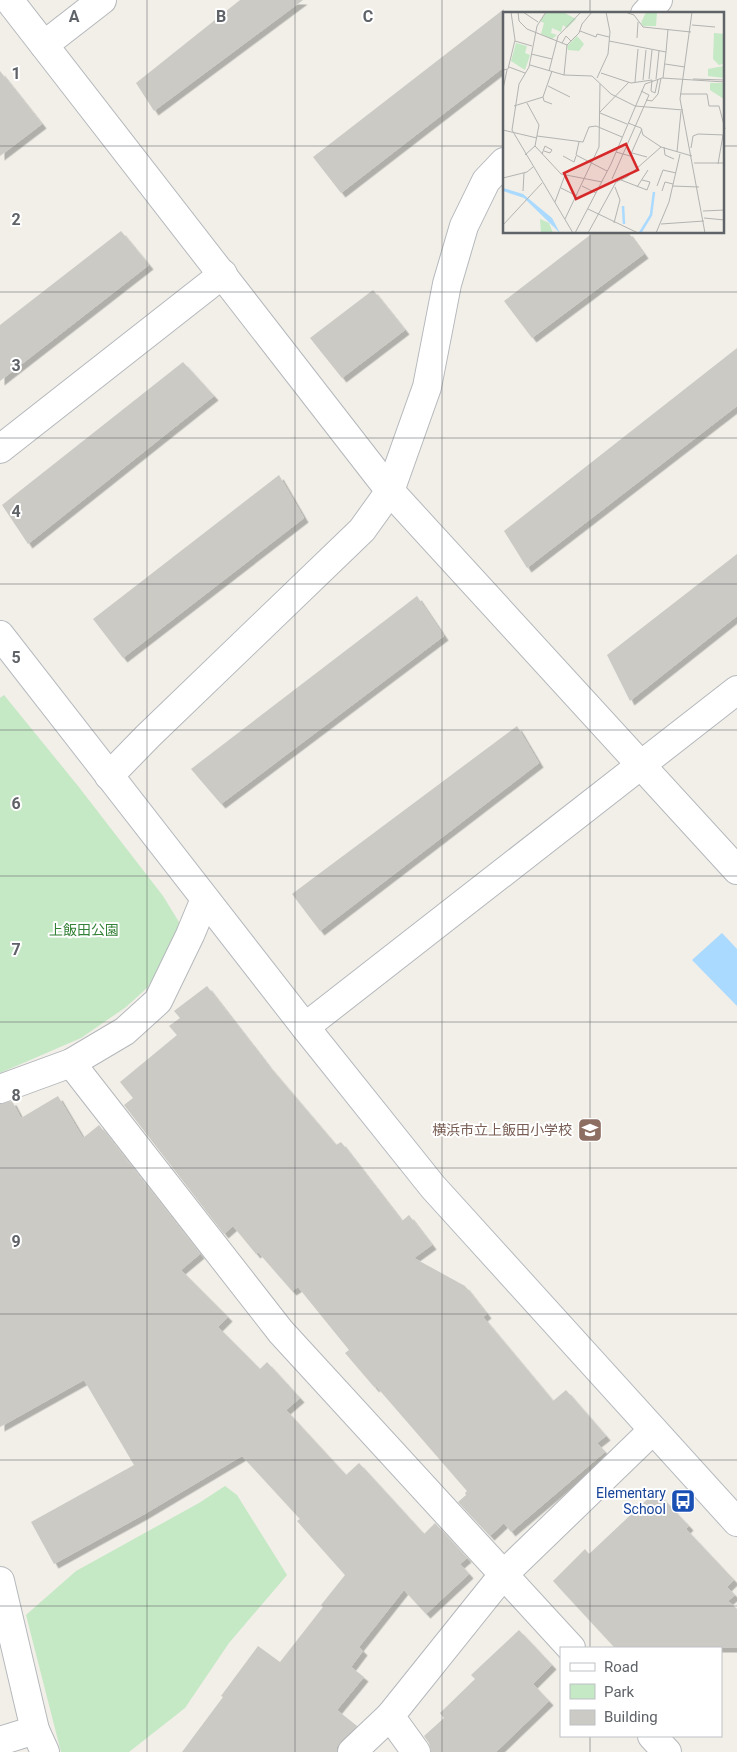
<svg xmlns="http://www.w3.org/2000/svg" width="737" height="1752" font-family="Roboto,'Noto Sans JP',sans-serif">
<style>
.green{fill:#c5e8c5}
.water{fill:#aadaff}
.building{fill:#cccac5;filter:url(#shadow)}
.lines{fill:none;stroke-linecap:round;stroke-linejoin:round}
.street-casing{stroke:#b5b8bc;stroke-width:30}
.secondary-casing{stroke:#b6babf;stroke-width:30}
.street{stroke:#fff;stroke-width:28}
.secondary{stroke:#fff;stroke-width:28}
.grid{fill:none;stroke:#5f6368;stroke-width:1;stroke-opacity:0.55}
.labels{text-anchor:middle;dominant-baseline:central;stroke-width:4;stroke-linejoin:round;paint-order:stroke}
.park-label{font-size:14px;fill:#348238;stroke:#fff}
.education-label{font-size:14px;fill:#785e54;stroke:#fff;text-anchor:end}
.transit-label{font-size:14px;fill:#164399;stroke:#fff;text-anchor:end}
.inset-river{fill:none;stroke:#aadaff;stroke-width:2.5}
.inset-road{fill:none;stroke:#b3b3b1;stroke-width:1}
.view{fill:#d62828;fill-opacity:0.15;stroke:#d62828;stroke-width:2.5}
.inset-edge{fill:none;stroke:#5f6368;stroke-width:2.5}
.grid-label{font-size:16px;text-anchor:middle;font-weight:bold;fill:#5f6368;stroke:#fff;stroke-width:4;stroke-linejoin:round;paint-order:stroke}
</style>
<defs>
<filter id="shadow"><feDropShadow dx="4.5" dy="4.5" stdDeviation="0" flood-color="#0004"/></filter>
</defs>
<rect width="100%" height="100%" fill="#f1efe8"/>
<!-- green -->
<g class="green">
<polygon points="4,695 78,786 163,896 182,927 148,987 126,1007 81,1038 0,1073 0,698"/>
<polygon points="225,1486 237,1495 287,1575 229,1643 185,1708 129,1752 61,1752 26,1615 76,1571 199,1503"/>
</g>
<!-- water -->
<polygon class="water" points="722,933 737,949 737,1006 692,960"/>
<!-- building -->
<g class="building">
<polygon points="240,0 303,0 154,111 136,83"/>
<polygon points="504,9 504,67 341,193 313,157"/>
<polygon points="0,71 42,124 0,156"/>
<polygon points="121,231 149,265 0,381 0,325"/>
<polygon points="594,232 628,232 644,254 532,338 504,301"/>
<polygon points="373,290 405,330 342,378 310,338"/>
<polygon points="737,348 737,406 527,568 504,531"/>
<polygon points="183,362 214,396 28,544 2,505"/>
<polygon points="279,475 304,518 123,658 93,619"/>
<polygon points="737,554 737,616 630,701 607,655"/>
<polygon points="417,596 444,636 221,804 191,769"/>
<polygon points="517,726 539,763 320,931 292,894"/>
<polygon points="207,986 268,1065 336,1145 341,1142 402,1221 409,1215 432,1245 414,1258 465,1286 487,1314 483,1317 553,1401 566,1390 606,1436 597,1443 605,1452 511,1532 504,1523 490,1536 458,1502 466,1495 465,1493 467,1491 376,1386 375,1388 345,1353 349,1350 298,1287 292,1291 258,1252 256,1254 233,1226 224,1234 124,1105 133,1098 120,1082 177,1035 169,1026 180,1018 174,1011"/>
<polygon points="58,1096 83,1138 99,1125 200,1254 181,1270 228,1317 218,1327 260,1369 267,1362 300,1398 286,1410 346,1475 359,1463 424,1534 435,1523 467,1558 460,1564 469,1574 426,1614 404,1590 359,1647 363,1651 351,1667 364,1677 337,1710 357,1726 341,1741 337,1747 337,1752 182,1752 223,1697 221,1696 258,1646 280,1662 323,1607 321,1605 345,1575 297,1521 300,1519 242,1456 143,1515 54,1564 31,1522 134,1465 84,1380 0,1427 0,1104 12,1101 21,1118"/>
<polygon points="656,1491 689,1526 686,1529 734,1580 727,1587 735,1595 728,1601 737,1609 737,1648 615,1648 553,1581 585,1549 589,1554"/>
<polygon points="519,1630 552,1665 533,1684 549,1701 496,1752 431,1752 429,1743 424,1736 444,1718 440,1713 475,1679 471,1675"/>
</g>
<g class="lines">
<defs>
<g id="street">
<polyline points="9,0 390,491 737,870"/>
<polyline points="645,14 658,0"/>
<polyline points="44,45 102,0"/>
<polyline points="0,449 223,274"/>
<polyline points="109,776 148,736 362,530 390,491 427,387 447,284 464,226 486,181 504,162"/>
<polyline points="305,1027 737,690"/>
<polyline points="71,1063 281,1332 571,1648"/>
<polyline points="0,1089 71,1063 125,1031 158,1001 190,935 205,899"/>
<polyline points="0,1581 35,1730 45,1752"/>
<polyline points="652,1736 667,1752"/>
<polyline points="0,1741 35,1730"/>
<polyline points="352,1752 390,1716"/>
<polyline points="416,1752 390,1716 503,1575 653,1430"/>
</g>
<polyline id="secondary" points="0,635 305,1027 433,1187 737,1522"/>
</defs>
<!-- street casing -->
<use href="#street" class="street-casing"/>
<!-- secondary casing -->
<use href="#secondary" class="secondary-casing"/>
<!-- street -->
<use href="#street" class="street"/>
<!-- secondary -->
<use href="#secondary" class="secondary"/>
</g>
<!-- grid -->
<path class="grid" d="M 147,0 L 147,1752M 295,0 L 295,1752M 442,0 L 442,1752M 590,0 L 590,14M 0,146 L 504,146M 723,146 L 737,146M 590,232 L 590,1648M 0,292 L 737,292M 0,438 L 737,438M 0,584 L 737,584M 0,730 L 737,730M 0,876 L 737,876M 0,1022 L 737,1022M 0,1168 L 737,1168M 0,1314 L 737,1314M 0,1460 L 737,1460M 0,1606 L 737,1606M 590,1736 L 590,1752"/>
<!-- icons -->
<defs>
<symbol id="school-square" viewBox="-11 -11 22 22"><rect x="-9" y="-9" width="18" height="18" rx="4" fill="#8d6e63" stroke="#fff"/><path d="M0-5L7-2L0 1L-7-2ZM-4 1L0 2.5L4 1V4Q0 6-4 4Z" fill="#fff"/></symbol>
<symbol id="bus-square" viewBox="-11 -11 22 22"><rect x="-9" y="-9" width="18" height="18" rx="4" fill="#1a4fb4" stroke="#fff"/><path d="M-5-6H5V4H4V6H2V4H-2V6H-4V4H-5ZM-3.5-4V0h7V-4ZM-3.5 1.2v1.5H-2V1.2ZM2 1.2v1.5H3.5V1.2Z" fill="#fff"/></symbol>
</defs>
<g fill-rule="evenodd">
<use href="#school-square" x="576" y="1116" width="28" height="28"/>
<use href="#bus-square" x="669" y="1487" width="28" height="28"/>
</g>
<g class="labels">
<!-- park labels -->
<g class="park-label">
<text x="84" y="930">上飯田公園</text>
</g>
<!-- education labels -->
<g class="education-label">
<text x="572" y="1130">横浜市立上飯田小学校</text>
</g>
<!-- transit labels -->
<g class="transit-label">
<text x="666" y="1493">Elementary<tspan x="666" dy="16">School</tspan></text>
</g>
</g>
<!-- overview -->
<g transform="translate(503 12)">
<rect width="221" height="221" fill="#f1efe8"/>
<path d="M 44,0 L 60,0 L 73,7 L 64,16 L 60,13 L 58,20 L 49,16 L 48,21 L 54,23 L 49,27 L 38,22 L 41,11 L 37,9 ZM 143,0 L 154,0 L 153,14 L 140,14 L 138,11 ZM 211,21 L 221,22 L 221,52 L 216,53 L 210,47 ZM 74,24 L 81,32 L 76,39 L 65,38 L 64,34 ZM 13,31 L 24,34 L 22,41 L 27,43 L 22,58 L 8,49 ZM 221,54 L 221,66 L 205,64 L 205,57 ZM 207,71 L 221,71 L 221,87 L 207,78 ZM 37,207 L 46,211 L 50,221 L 38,221 Z" fill="#c5e8c5"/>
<path d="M 0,176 L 20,182 L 49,206 L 57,221 L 21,186 L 0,179 Z" fill="#aadaff"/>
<path class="inset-river" d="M 120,194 L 121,212M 137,221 L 148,203 L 151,180"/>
<path class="inset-road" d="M 15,0 L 16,9 L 24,17 L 64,33M 20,0 L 35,10M 43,0 L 34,14 L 26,55 L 16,72 L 9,118 L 70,221M 122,0 L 131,3 L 140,15 L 188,20M 189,0 L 177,87 L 202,221M 189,13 L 212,15M 77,19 L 93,25 L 94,22 L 106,25M 134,26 L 135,10M 12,29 L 29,34M 106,29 L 163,40 L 160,66M 59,31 L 63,24 L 68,29M 163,40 L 165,17M 28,42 L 49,47M 162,52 L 182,55M 27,53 L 61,63 L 89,64 L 108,82 L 132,94 L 180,98M 6,55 L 22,61M 0,58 L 5,57 L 12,28 L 8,0M 46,59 L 55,24 L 78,0M 98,61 L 128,71 L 149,68M 61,63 L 64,33 L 76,21 L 79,12 L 89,0M 94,66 L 105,42 L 107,20 L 103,0M 146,67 L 149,38M 153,67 L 156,39M 190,67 L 222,68M 140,68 L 143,38M 149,68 L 148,79 L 152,81 L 155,67M 132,70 L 135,37M 45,74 L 67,85M 0,77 L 4,58M 177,82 L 204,82 L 206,94 L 216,94 L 222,117M 143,88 L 149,89 L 155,82 L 158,66M 49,92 L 41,89 L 40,85 L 49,59M 11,94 L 40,85M 97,100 L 126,70M 97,101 L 124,112M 125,111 L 138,116 L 140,123 L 158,135 L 189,144M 0,118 L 34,126M 34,124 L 80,130 L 86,115 L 93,114 L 119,125M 76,130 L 73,143 L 104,159M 32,134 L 58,162 L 99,170M 161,135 L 162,143 L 171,147M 188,136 L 190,124 L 195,122 L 222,123M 113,140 L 127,144 L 139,117M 174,140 L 178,99M 129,141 L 144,145M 39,142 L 42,134 L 49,138 L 47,141 L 41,139M 22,143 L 32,134 L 36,113 L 24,91M 60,144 L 71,150 L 73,144M 191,151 L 222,151M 215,152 L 220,123M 0,166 L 24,160 L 30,155M 109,167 L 146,83 L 138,79M 118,168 L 144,178 L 147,170 L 139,168M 79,174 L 93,181M 154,174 L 160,158 L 173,161M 169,174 L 196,175M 134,175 L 145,158M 58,176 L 74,184M 20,179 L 21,161M 159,179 L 162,170 L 170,172M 52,190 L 62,163M 85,197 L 135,221M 200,199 L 222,198M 201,206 L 222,208M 62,207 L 96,135 L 97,72M 111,211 L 117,188 L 112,175M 158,212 L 201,209M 0,213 L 39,171M 72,221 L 108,152 L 142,72 L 159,66 L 222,70M 85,221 L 113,170 L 124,165 L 158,135M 153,221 L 166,190 L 177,142"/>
<path class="view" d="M 123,132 L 135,158 L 73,187 L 61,161 Z"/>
<rect width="221" height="221" class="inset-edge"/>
</g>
<g class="grid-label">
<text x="74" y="22">A</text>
<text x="221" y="22">B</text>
<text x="368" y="22">C</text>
<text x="16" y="79">1</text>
<text x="16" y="225">2</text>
<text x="16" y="371">3</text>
<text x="16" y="517">4</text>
<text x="16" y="663">5</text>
<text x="16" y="809">6</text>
<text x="16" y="955">7</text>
<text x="16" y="1101">8</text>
<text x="16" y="1247">9</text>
</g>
<!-- legend -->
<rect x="560" y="1647" width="162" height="90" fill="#ffffff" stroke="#bfc1c3"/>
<rect x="570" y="1663" width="25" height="8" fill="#ffffff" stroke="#bfc1c3"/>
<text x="604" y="1672" font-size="15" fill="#5f6368">Road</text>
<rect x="570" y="1684" width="25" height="15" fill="#c5e8c5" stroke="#bfc1c3"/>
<text x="604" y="1697" font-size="15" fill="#5f6368">Park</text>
<rect x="570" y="1710" width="25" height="15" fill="#cccac5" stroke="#bfc1c3"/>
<text x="604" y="1722" font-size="15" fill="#5f6368">Building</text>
</svg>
